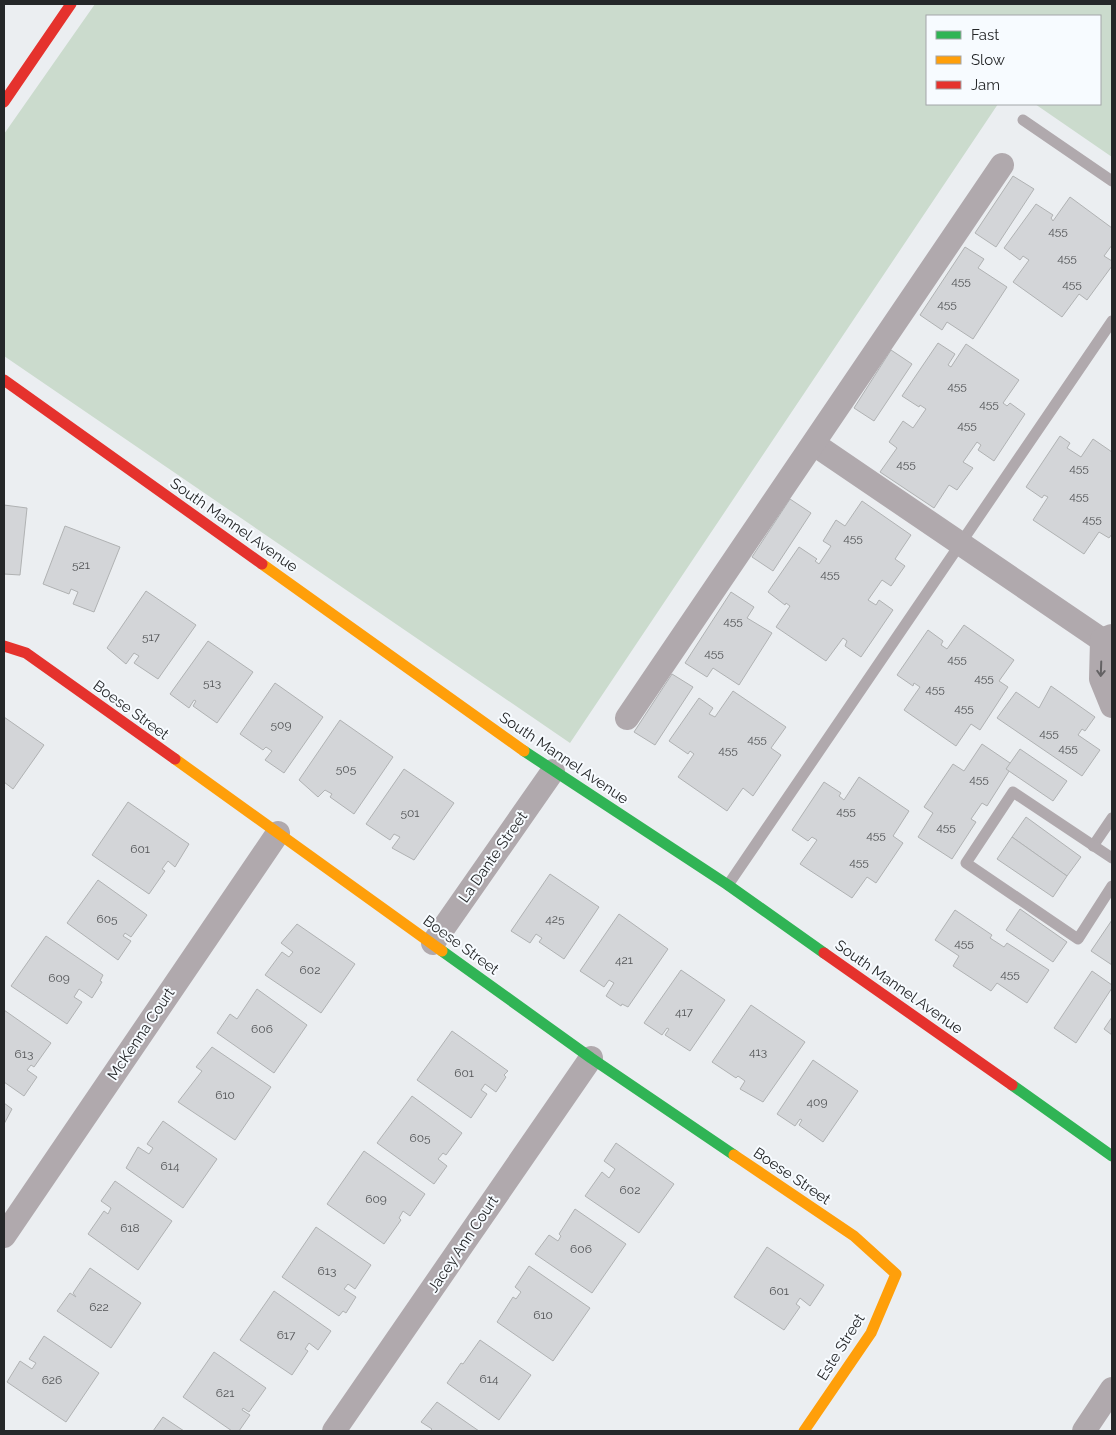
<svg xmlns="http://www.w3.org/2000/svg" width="1116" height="1435" font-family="Raleway,sans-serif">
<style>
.green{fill:#cbdbcd}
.building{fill:#d3d5d8;stroke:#b0b2b3}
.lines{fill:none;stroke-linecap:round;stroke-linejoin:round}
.lane{stroke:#b0a9ad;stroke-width:11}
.street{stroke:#b0a9ad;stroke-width:24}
.fast{stroke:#30b455;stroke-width:11}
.slow{stroke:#ff9f0a;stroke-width:11}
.jam{stroke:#e5322d;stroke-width:11}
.oneway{stroke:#646264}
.labels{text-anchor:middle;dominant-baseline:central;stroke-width:4;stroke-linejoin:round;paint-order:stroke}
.number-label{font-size:12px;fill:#525456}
.street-label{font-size:15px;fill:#252729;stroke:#f7fbff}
</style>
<rect width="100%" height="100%" fill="#ebeef1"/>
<!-- green -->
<polygon class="green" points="95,4 1112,4 1112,157 1035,104 1100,104 1100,16 927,16 927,104 998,104 570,743 4,356 4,134"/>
<!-- building -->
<g class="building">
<polygon points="1013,176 1034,189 996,247 975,233"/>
<polygon points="1070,197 1112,228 1112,245 1104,256 1112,261 1112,266 1087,300 1079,294 1062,317 1013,282 1029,260 1023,256 1020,260 1004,248 1036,204 1053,215 1051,218 1053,221"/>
<polygon points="965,247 984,259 978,268 1007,287 973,339 947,322 942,330 920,315"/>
<polygon points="938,343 955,354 948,365 951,367 966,344 1019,380 1003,403 1007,406 1010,403 1025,414 994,461 978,450 981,445 977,442 963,462 973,468 957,490 949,485 934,508 880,472 897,448 889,442 903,421 913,428 926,409 920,405 919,407 902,396"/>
<polygon points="891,350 912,364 874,421 854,408"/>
<polygon points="1060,436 1070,443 1067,448 1081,457 1093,439 1112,452 1112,534 1109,538 1099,532 1084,554 1033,520 1048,497 1044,495 1042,498 1026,487"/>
<polygon points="790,499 811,513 773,571 752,557"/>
<polygon points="862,501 911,535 895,559 905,566 891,586 882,580 868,600 876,605 879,600 893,610 861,657 845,646 847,641 843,638 826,661 776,627 790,606 786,603 785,605 768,592 799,547 817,559 815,561 819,564 831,546 823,541 836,520 845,526"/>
<polygon points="4,505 27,508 20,575 4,574"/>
<polygon points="65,526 120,547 94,612 73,604 78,592 71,589 69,594 43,584"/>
<polygon points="146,591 196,625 158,679 134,663 139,656 134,653 126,664 107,648"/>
<polygon points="731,592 754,607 747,618 772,633 739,685 713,668 707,677 685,663"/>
<polygon points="964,625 1014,660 999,681 1008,687 980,730 971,724 956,746 904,710 920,687 914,683 913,686 897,675 928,630 943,641 941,645 947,649"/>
<polygon points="208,641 253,672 217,723 193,706 196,701 194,700 189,708 170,694"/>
<polygon points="672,674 693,687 655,745 634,732"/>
<polygon points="275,683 323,717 284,773 265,760 272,751 266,747 263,750 240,734"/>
<polygon points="1051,686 1095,717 1085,731 1082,729 1078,735 1100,750 1082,776 997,718 1016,692 1039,708"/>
<polygon points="733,691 786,727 771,748 781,755 753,796 743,788 727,811 678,777 694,754 690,751 688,754 669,741 699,698 713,708 709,714 715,717"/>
<polygon points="4,717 44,745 13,789 4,782"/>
<polygon points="340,720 393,757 354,814 330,797 332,794 325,790 318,797 299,780"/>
<polygon points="982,744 1013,765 987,806 982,803 971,819 976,822 952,859 918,837 933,813 924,807 953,764 964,771"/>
<polygon points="1020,749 1067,781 1053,801 1006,769"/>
<polygon points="404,769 454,803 414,860 392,848 400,837 394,834 390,840 366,824"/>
<polygon points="859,777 909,811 893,836 903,843 876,883 867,877 852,898 800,864 817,840 812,837 808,841 792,830 824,782 841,793 839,796 844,800"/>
<polygon points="128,802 189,844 175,867 168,861 162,869 165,871 149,894 92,855"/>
<polygon points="1026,817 1081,857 1067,876 1012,837"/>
<polygon points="1012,837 1067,876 1053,897 997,859"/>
<polygon points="550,874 599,907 564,959 539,942 542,938 536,934 530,943 511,931"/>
<polygon points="98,880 147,915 131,937 125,933 123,936 131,941 118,960 67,923"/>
<polygon points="1020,909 1067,942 1053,962 1006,930"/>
<polygon points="955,910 992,935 990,938 1004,947 1007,943 1049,970 1027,1003 997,983 991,991 953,966 959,956 935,940"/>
<polygon points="619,914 668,949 628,1007 622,1004 621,1006 606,996 614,983 609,980 604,987 580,971"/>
<polygon points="1112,920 1112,965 1091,951"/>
<polygon points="297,924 355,964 321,1013 265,975 282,952 289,957 293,952 281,943"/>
<polygon points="46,936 103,975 100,981 102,982 92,998 79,989 74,997 82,1002 67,1024 11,986"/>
<polygon points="681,970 725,1000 690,1051 665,1035 669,1029 667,1028 662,1035 644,1023"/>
<polygon points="1092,971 1112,985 1112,988 1076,1043 1054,1028"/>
<polygon points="257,989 307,1025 274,1073 217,1033 230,1014 237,1019"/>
<polygon points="751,1005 805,1042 763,1102 740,1089 745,1081 738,1076 736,1078 712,1062"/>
<polygon points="4,1010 51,1043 34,1067 31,1065 27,1070 37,1077 24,1096 4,1082"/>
<polygon points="1112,1017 1112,1035 1104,1029"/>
<polygon points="452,1031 508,1071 504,1075 506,1077 496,1092 485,1084 481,1090 487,1094 471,1118 417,1080"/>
<polygon points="212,1047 271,1087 235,1140 178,1102 202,1071 196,1067"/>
<polygon points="813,1060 858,1091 823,1142 799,1125 802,1120 800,1119 795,1126 777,1114"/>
<polygon points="412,1096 462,1133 446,1155 443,1153 438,1159 447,1166 434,1184 377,1143"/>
<polygon points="4,1103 12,1109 4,1124"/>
<polygon points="163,1121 217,1159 183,1208 126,1168 138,1147 149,1154 153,1148 147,1144"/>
<polygon points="616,1143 674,1184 639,1233 585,1196 602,1172 609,1178 615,1169 604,1161"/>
<polygon points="364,1151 425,1194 410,1216 403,1211 399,1218 401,1220 384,1244 327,1204"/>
<polygon points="115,1181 172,1221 138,1270 88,1234 104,1211 108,1214 111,1208 101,1201"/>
<polygon points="575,1209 626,1244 592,1293 535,1254 549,1235 558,1241 561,1236 559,1234"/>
<polygon points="316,1227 371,1265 355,1289 348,1284 344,1289 356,1297 346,1313 343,1311 339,1316 282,1277"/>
<polygon points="767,1247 824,1285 810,1306 800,1298 796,1304 800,1307 784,1330 734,1297"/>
<polygon points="529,1266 590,1308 553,1361 497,1322 513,1297 516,1299 521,1292 515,1287"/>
<polygon points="90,1268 141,1303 111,1348 57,1311 70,1293 76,1297 73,1293"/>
<polygon points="274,1291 331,1331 318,1350 309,1343 305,1349 308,1351 292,1375 240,1340"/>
<polygon points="44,1336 99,1373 66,1422 7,1382 20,1361 32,1369 36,1363 29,1359"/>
<polygon points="480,1340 531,1375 499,1420 447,1383 461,1363 463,1364"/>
<polygon points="214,1352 266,1388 249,1412 243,1408 242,1410 250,1415 239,1431 232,1431 183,1397"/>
<polygon points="437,1402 479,1431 430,1431 432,1429 421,1422"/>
<polygon points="163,1417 184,1431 153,1431"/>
</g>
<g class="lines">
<!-- lane -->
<g class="lane">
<polyline points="1023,120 1112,181"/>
<polyline points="1093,846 1112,818"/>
<polyline points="1112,858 1013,792 966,863 1078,939 1112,886"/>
<polyline points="728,885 1112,321"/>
</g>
<!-- street -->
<g class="street">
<polyline points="814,444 1102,640"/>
<polyline points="1112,636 1102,640 1101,679 1112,706"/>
<polyline points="627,718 1002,165"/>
<polyline points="433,943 553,771"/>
<polyline points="4,1236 278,833"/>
<polyline points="334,1431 591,1058"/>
<polyline points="1084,1431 1112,1389"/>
</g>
<!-- fast -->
<g class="fast">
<polyline points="524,751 728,885 824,953"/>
<polyline points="442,951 591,1058 734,1155"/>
<polyline points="1012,1085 1112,1156"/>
</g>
<!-- slow -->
<g class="slow">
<polyline points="262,564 524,751"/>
<polyline points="175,759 442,951"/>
<polyline points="734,1155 854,1236 896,1274 871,1333 804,1431"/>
</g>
<!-- jam -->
<g class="jam">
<polyline points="4,102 71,4"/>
<polyline points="4,380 262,564"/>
<polyline points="4,646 26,653 175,759"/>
<polyline points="824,953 1012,1085"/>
</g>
</g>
<!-- one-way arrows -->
<defs><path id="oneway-shaft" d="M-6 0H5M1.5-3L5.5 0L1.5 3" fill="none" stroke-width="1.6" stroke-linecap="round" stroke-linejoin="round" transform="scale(1.25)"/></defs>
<use class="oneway" href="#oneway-shaft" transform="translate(1101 669) rotate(92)"/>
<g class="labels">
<!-- number labels -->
<g class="number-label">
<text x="1058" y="231">455</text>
<text x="1067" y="258">455</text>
<text x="961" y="281">455</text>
<text x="1072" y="284">455</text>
<text x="947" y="304">455</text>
<text x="957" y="386">455</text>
<text x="989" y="404">455</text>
<text x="967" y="425">455</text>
<text x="906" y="464">455</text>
<text x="1079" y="468">455</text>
<text x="1079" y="496">455</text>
<text x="1092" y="519">455</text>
<text x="853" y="538">455</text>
<text x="81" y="565">521</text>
<text x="830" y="574">455</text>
<text x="733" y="621">455</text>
<text x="151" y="637">517</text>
<text x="714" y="653">455</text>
<text x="957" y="659">455</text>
<text x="984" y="678">455</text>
<text x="212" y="683">513</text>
<text x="935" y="689">455</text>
<text x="964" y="708">455</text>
<text x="281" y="725">509</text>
<text x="1049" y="733">455</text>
<text x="757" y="739">455</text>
<text x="1068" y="748">455</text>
<text x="728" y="750">455</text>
<text x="346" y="769">505</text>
<text x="979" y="779">455</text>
<text x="846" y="811">455</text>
<text x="410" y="813">501</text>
<text x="946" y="827">455</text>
<text x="876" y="835">455</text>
<text x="140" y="849">601</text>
<text x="859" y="862">455</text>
<text x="107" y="919">605</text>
<text x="555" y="919">425</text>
<text x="964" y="943">455</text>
<text x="624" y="960">421</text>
<text x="310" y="970">602</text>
<text x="1010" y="974">455</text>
<text x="59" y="978">609</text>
<text x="684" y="1012">417</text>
<text x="262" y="1029">606</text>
<text x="758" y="1052">413</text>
<text x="24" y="1054">613</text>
<text x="464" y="1073">601</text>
<text x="225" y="1095">610</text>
<text x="817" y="1102">409</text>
<text x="420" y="1138">605</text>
<text x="170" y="1166">614</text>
<text x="630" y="1190">602</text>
<text x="376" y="1199">609</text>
<text x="130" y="1228">618</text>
<text x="581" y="1249">606</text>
<text x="327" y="1271">613</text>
<text x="779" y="1291">601</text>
<text x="99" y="1307">622</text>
<text x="543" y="1315">610</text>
<text x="286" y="1335">617</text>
<text x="489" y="1379">614</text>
<text x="52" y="1380">626</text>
<text x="225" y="1393">621</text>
</g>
<!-- street labels -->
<g class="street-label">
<text transform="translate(234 525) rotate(35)">South Mannel Avenue</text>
<text transform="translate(131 710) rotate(36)">Boese Street</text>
<text transform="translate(564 758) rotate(34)">South Mannel Avenue</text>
<text transform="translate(493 857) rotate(-55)">La Dante Street</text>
<text transform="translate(461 945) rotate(36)">Boese Street</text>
<text transform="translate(899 987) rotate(35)">South Mannel Avenue</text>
<text transform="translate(141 1034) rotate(-56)">McKenna Court</text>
<text transform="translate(792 1176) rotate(34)">Boese Street</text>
<text transform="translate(463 1244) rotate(-56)">Jacey Ann Court</text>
<text transform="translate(841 1347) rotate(-58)">Este Street</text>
</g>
</g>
<!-- border -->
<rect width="1116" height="1435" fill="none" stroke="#252729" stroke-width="10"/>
<!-- legend -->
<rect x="926" y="15" width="175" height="90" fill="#f7fbff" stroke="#a3a6a9"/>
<rect x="936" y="31" width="25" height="8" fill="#30b455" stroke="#a3a6a9"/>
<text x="971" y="40" font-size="15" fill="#252729">Fast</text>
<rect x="936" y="56" width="25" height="8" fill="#ff9f0a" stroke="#a3a6a9"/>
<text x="971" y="65" font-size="15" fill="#252729">Slow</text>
<rect x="936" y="81" width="25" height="8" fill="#e5322d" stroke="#a3a6a9"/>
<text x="971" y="90" font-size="15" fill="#252729">Jam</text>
</svg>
